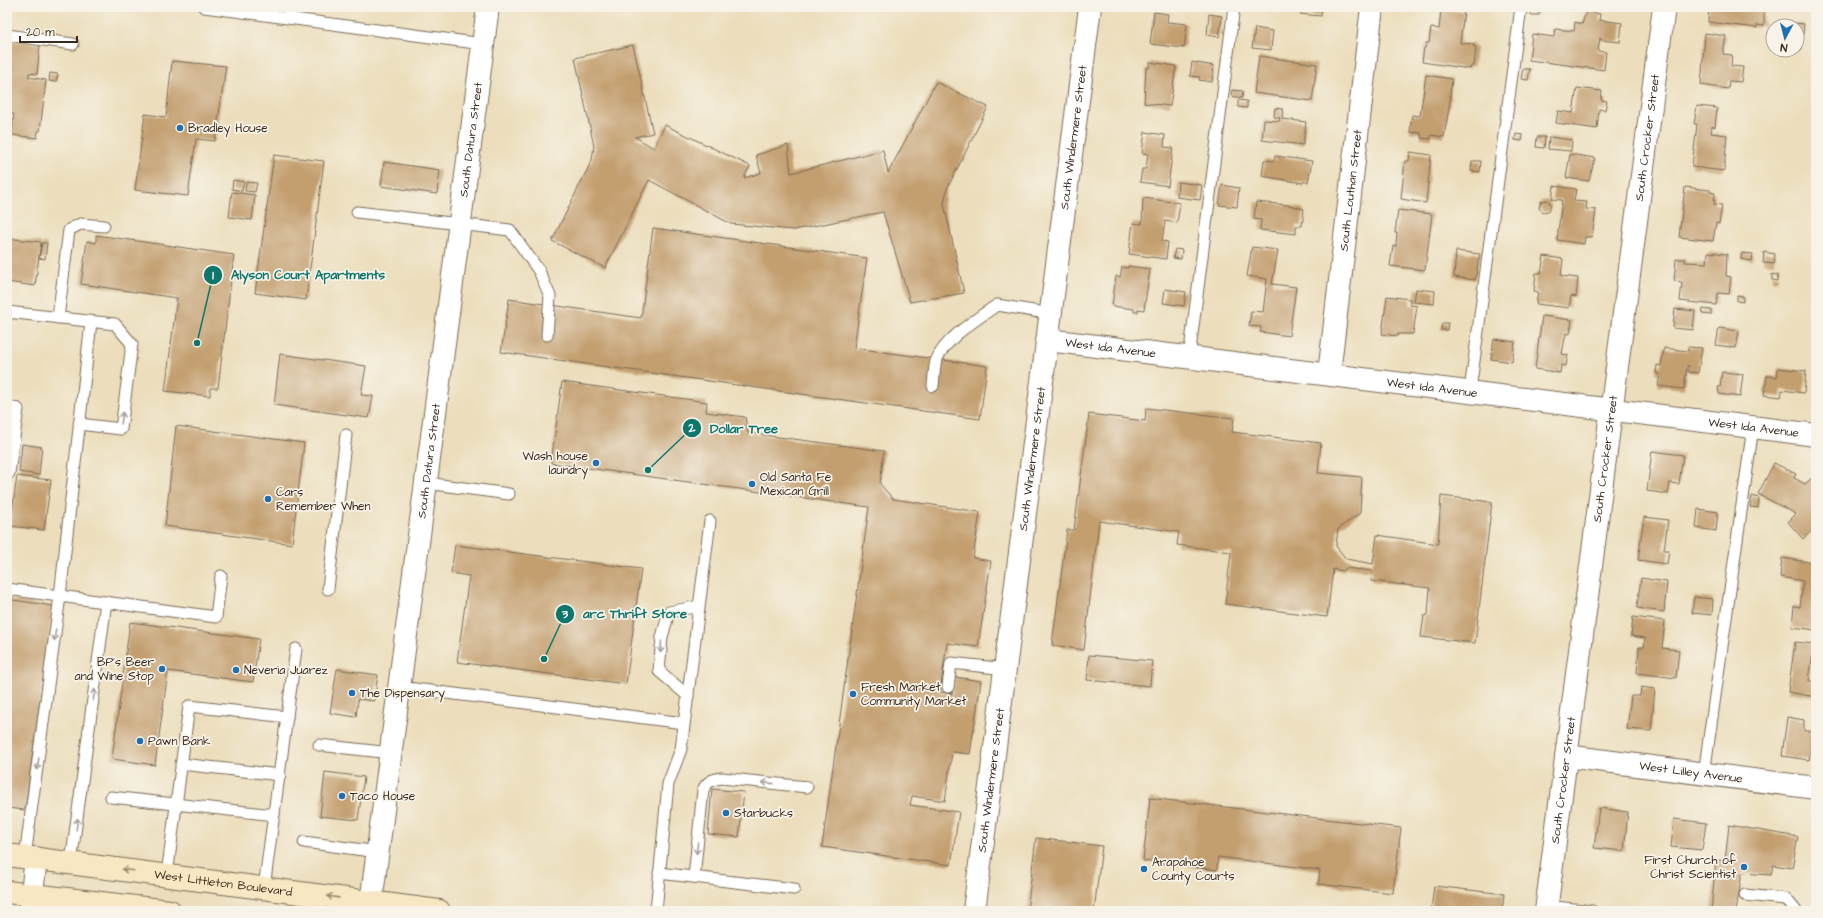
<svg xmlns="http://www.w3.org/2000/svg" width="1823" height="918" font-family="'Architects Daughter',sans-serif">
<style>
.building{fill:#c39f6f}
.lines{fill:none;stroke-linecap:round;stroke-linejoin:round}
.lane-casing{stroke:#796955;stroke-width:13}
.street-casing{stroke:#796955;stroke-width:24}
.secondary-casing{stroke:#796955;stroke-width:24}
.lane{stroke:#fff;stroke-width:11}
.street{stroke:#fff;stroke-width:22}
.secondary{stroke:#f7e8c3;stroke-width:22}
.oneway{stroke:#a79f9a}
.oneway2{stroke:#998970}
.poi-dot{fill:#1f6fb2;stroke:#f7f3e8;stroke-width:1.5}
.labels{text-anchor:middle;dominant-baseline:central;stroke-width:3.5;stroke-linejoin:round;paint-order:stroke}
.poi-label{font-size:12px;fill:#3b2a1e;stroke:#f7f3e8;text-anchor:start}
.street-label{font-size:12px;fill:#3b2a1e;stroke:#f7f3e8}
.leader{fill:none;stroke:#0f766e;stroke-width:1.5}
.callout-dot{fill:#0f766e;stroke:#f7f3e8;stroke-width:1.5}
.mark-label{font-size:12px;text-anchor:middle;font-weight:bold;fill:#fff}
.callout-label{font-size:13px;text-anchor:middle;font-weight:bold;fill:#0f766e;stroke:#f7f3e8;stroke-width:3.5;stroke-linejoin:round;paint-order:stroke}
</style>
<rect width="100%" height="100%" fill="#f7f3e8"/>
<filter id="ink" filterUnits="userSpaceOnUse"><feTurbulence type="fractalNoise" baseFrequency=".025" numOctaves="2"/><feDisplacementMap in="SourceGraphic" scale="8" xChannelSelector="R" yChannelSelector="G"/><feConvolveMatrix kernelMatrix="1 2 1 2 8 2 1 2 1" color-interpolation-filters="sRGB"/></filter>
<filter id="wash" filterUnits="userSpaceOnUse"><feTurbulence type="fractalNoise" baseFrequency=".012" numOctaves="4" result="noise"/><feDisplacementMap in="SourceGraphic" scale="16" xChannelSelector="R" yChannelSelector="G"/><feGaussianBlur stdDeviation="0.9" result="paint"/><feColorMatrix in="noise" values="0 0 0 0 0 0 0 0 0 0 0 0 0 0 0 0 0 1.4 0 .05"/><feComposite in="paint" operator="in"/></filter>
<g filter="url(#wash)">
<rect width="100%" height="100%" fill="#ecdebc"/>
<g id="blocks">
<!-- building -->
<g class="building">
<polygon points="1251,7 1270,7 1270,11 1250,9"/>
<polygon points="1301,7 1322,7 1321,16 1300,14"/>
<polygon points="1532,7 1540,7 1539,15 1531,15"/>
<polygon points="1709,7 1764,7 1764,26 1757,25 1757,28 1708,22"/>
<polygon points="1441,10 1464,12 1460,43 1474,44 1473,46 1476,47 1474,66 1471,66 1470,69 1422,62 1424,48 1425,48 1426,43 1429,43 1431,28 1439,29"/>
<polygon points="1154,12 1168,14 1167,22 1187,24 1184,48 1150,44"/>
<polygon points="1586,12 1600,14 1599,20 1622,23 1620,42 1601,40 1600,38 1598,51 1606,52 1604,70 1529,60 1532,34 1554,37 1555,29 1574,31 1575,22 1582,24"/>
<polygon points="1209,14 1222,16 1219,37 1207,35"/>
<polygon points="1795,23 1804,24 1803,36 1797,35 1797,26 1794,26"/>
<polygon points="1255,28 1273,31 1271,50 1252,48"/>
<polygon points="1705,33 1726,36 1723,54 1732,55 1731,66 1743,67 1741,82 1729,81 1728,89 1701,85"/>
<polygon points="1797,39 1801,39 1800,50 1797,50"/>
<polygon points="7,40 40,44 37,74 29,73 29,77 46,80 40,131 38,131 37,138 12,135 14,114 7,114"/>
<polygon points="633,45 653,133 635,137 654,148 665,125 750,166 744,178 761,173 756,155 788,145 791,173 883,150 888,173 936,82 988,107 947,189 944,204 964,293 910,302 883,212 794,230 731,224 649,180 605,268 552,241 592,160 594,146 575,58"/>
<polygon points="1259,56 1317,64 1312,101 1254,93"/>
<polygon points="172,61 226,66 215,141 196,139 188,196 135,190 145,114 166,117"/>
<polygon points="1150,62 1176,66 1170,106 1144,103 1146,68 1149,68"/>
<polygon points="1192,62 1214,66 1212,82 1199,80 1200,77 1190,76"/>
<polygon points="1523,69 1530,69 1528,80 1521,79"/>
<polygon points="50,73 58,74 56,82 49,81"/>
<polygon points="1426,75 1452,79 1450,96 1451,96 1444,137 1431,135 1431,139 1421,138 1421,133 1410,132 1412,115 1420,116"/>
<polygon points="1577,88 1602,91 1601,100 1607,101 1605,110 1599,109 1597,129 1556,123 1558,111 1573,113"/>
<polygon points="1232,90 1243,91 1242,98 1231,96"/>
<polygon points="1238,100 1247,101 1247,108 1238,107"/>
<polygon points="1697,106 1717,108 1715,127 1712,126 1711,133 1727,135 1724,171 1692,167 1697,124 1694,124"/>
<polygon points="1275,108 1283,109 1282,119 1306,122 1303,145 1262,140 1264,120 1279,121 1280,118 1274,117"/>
<polygon points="1145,132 1165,135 1164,147 1173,148 1168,186 1140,182 1142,169 1146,169 1148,154 1142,153"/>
<polygon points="1516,134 1523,135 1522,141 1515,140"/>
<polygon points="1537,137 1545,137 1544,148 1536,147"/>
<polygon points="1549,137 1572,140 1571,151 1548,149"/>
<polygon points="1410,152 1431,155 1426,203 1401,199 1405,161 1409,161"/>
<polygon points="1570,154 1595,158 1589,181 1566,178"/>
<polygon points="274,155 324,161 306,300 255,293"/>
<polygon points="1275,156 1312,161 1308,182 1304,181 1303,183 1262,176 1264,160 1274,161"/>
<polygon points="1472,161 1481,161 1480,172 1471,171"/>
<polygon points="384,162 440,170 437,194 381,186"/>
<polygon points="233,180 244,182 242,191 232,189"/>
<polygon points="246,182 257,183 255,192 245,191"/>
<polygon points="1178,182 1202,185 1200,200 1177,197"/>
<polygon points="1222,185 1239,188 1237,207 1219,205"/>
<polygon points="1554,186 1576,189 1574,201 1587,202 1586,209 1596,210 1592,237 1585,237 1584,244 1557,240 1562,200 1552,199"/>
<polygon points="1685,187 1710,190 1710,192 1715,193 1714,204 1722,205 1719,224 1716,223 1713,241 1679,237"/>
<polygon points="232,192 255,195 252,220 229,217"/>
<polygon points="1143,198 1180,203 1177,223 1165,221 1162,241 1168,242 1166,259 1129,254 1133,223 1142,224"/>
<polygon points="1547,200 1551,204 1549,211 1543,212 1539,207 1541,201"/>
<polygon points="1256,202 1288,205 1304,209 1302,226 1296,226 1296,234 1260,230 1261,220 1254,219"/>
<polygon points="1398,210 1432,214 1425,270 1390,266 1393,246 1396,246 1397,233 1395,233"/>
<polygon points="653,228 867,258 854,348 987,366 980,419 501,352 509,299 641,318"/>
<polygon points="96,235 234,255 218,388 210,388 210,396 165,391 177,298 81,284 87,241 96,243"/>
<polygon points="7,238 41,242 35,286 7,282"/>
<polygon points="42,243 47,243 45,259 39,258"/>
<polygon points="1252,247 1278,250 1272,284 1296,287 1289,336 1260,332 1261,327 1249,326 1251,311 1263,312 1267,279 1247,276"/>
<polygon points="1175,249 1182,250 1181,259 1173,258"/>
<polygon points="1456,251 1480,254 1475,280 1454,277"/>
<polygon points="1708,252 1727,254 1726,276 1731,277 1729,294 1718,293 1716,305 1680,301 1682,282 1674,281 1676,259 1686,259 1685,262 1707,263"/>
<polygon points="1764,252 1775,254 1774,264 1763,263"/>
<polygon points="1742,253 1753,254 1752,261 1741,259"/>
<polygon points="1544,256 1563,259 1561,276 1578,278 1576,297 1571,296 1569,308 1536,304 1538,292 1534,291 1536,273 1541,273"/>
<polygon points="1128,266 1150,269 1144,310 1138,309 1138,312 1134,312 1134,309 1112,306 1116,276 1120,277 1122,267 1128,268"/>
<polygon points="1772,274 1778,275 1777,281 1772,280"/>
<polygon points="1165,289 1186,292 1184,306 1163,303"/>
<polygon points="1416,289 1435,291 1434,304 1414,302"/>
<polygon points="1737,295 1743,296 1743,302 1737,301"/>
<polygon points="1387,296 1410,299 1410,305 1417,306 1413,334 1398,334 1398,336 1382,334"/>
<polygon points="1675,309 1695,311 1693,330 1673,328"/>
<polygon points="1703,309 1711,310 1711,315 1702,314"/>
<polygon points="1542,316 1572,320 1570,334 1566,333 1562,354 1568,355 1566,366 1561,365 1560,373 1535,369"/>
<polygon points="1442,323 1448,323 1447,330 1441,330"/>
<polygon points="1719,328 1739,331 1736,348 1716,345"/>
<polygon points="1494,339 1515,342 1512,362 1491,359"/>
<polygon points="1688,347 1702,348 1698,373 1688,372 1689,366 1687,366 1684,389 1658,386 1660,374 1656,373 1657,365 1661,366 1664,348 1688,351"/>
<polygon points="280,354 366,366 361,395 373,396 369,418 274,405"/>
<polygon points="1778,368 1806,371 1804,393 1782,390 1781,397 1764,395 1767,376 1777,377"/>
<polygon points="1722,372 1743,374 1740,397 1719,394 1718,387 1720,387"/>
<polygon points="562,382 707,402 706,412 745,417 748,433 884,451 880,484 893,499 980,512 973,558 991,561 978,647 947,643 940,692 952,694 955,677 981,681 970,754 952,752 945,801 912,796 910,805 959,812 951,865 822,847 869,507 551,463"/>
<polygon points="1146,408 1234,418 1232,432 1321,443 1318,473 1362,477 1360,513 1338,529 1336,546 1346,559 1373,564 1377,535 1438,544 1441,496 1492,502 1475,643 1421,637 1424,616 1428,615 1430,588 1371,581 1372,571 1346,568 1343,571 1333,569 1327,617 1225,604 1231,552 1177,545 1179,532 1099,521 1084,650 1052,645 1067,530 1074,530 1089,414 1145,421"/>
<polygon points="176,426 304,443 292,544 165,526"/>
<polygon points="22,444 42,447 39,475 19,472"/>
<polygon points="1652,451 1683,455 1679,484 1670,483 1668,494 1647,491"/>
<polygon points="1774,463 1796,474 1794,478 1805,484 1813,477 1816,481 1816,527 1803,539 1788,522 1796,514 1758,494"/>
<polygon points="17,476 51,480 44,530 10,526"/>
<polygon points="1752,496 1759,498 1758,508 1750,507"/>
<polygon points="1698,509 1718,512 1716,531 1696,528"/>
<polygon points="1644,517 1668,520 1664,550 1669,550 1667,564 1638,560"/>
<polygon points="455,545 641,569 626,684 457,662 469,576 451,573"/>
<polygon points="1782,558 1816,563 1816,630 1792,627 1794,606 1800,607 1803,581 1780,577"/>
<polygon points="1641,578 1667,582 1664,612 1637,608"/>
<polygon points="1694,597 1713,599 1712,615 1692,613"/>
<polygon points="7,599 53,606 25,810 7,808"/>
<polygon points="1633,617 1665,621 1662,648 1679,650 1676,678 1637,673 1639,647 1644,647 1645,638 1631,636"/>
<polygon points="130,622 259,639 253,682 168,671 155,765 112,759"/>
<polygon points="1795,642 1814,644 1809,681 1816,682 1816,697 1788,692"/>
<polygon points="1089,655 1152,661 1150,686 1087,680"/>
<polygon points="337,669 378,675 374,701 358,699 356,717 330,713"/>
<polygon points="1641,687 1655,689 1651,731 1627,729 1631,696 1640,696"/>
<polygon points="1787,717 1804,720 1804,731 1813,731 1809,760 1782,756"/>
<polygon points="325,772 364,777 358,820 320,816"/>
<polygon points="712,789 744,792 739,837 708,834"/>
<polygon points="1150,798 1401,828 1393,893 1318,884 1320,870 1218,857 1217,870 1143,861"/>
<polygon points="1599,808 1628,812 1624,851 1594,848"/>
<polygon points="1674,819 1706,823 1702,850 1671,847"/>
<polygon points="1729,825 1798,837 1792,868 1773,865 1771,875 1742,873 1736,911 1711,911 1716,860 1725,861"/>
<polygon points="1036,838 1102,846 1094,911 1027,911"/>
<polygon points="1434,886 1504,894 1502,911 1431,911"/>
</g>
</g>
</g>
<g filter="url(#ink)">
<use href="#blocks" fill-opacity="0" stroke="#796955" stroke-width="1"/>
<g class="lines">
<defs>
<g id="lane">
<polyline points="204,7 483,44"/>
<polyline points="289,18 290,7"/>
<polyline points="7,35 73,44"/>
<polyline points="357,212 510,230 539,271 550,296 547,335"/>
<polyline points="7,312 115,324 132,344 121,429 79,424"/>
<polyline points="58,318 69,230 80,224 104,226"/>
<polyline points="1189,358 1234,7"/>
<path d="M 933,386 C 934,378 934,368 936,361 C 945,338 977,319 997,305 L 1052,314"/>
<polyline points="1470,391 1521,7"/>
<polyline points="7,407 18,409 9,473 7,473"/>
<polyline points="426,483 509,494"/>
<polyline points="7,589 216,617 221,576"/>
<polyline points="328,589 346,435"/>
<polyline points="399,687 684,723"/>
<polyline points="948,687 951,663 1006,669"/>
<polyline points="688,696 659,671 662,637 669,612 699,606"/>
<polyline points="319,745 391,753"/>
<polyline points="181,764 280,775"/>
<polyline points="1704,774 1753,427"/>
<polyline points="111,797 274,815"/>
<polyline points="304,842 378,852"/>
<polyline points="25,857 60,596 91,322"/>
<polyline points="71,863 106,602"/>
<polyline points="659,873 794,889"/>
<polyline points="167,875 189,706 287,717"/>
<path d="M 694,877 L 703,790 C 707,781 713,779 722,778 L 807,787"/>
<polyline points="264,888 296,649"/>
<polyline points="1745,895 1786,899 1796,911"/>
<polyline points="1546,906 1592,911"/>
<polyline points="656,911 668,784 681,749 710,521"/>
</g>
<g id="street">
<path id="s1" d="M 1048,340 L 1816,435"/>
<path id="s2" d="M 1329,374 L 1372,7"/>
<path id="s3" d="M 1566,756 L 1816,788"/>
<polyline points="30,911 36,858"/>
<path id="s4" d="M 362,911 L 371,903 L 488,7"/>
<path id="s5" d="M 974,911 L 1090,7"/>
<path id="s6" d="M 1546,911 L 1664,7"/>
</g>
<g id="secondary">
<path id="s7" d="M 7,855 L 439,911"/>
<polyline points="7,892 170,911"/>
</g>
</defs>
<!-- lane casing -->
<use href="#lane" class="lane-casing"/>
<!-- street casing -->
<use href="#street" class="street-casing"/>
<!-- secondary casing -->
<use href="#secondary" class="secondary-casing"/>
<!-- lane -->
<use href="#lane" class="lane"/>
<!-- street -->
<use href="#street" class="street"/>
<!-- secondary -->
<use href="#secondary" class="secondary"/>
</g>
<!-- one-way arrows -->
<defs><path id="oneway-shaft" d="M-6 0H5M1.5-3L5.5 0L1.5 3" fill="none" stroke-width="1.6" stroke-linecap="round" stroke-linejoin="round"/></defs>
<g class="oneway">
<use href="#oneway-shaft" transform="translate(122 418) rotate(-82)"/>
<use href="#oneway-shaft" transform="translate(55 635) rotate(98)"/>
<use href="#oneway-shaft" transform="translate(661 647) rotate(95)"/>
<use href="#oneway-shaft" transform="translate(94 695) rotate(-82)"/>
<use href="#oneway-shaft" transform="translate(38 764) rotate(98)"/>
<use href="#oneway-shaft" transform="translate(768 783) rotate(-174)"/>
<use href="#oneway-shaft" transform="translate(77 824) rotate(-82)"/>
<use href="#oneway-shaft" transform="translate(697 848) rotate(96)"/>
</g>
<g class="oneway2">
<use href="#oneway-shaft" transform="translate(128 870) rotate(-173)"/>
<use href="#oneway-shaft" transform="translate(333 897) rotate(-172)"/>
</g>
</g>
<!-- markers -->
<g class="poi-dot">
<circle cx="180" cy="128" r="4"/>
<circle cx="596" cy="463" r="4"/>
<circle cx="752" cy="484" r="4"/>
<circle cx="268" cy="499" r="4"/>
<circle cx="162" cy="669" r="4"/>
<circle cx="236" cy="670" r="4"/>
<circle cx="352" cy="693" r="4"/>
<circle cx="853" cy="694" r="4"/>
<circle cx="140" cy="741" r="4"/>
<circle cx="342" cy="796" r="4"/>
<circle cx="726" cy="813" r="4"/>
<circle cx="1744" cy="867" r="4"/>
<circle cx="1144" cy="869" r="4"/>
</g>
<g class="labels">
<!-- poi labels -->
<g class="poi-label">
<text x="188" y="128">Bradley House</text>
<text x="588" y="456" text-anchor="end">Wash house<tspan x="588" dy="14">laundry</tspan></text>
<text x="760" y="477">Old Santa Fe<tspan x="760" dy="14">Mexican Grill</tspan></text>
<text x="276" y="492">Cars<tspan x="276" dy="14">Remember When</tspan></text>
<text x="154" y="662" text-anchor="end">BP's Beer<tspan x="154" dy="14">and Wine Stop</tspan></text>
<text x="244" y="670">Neveria Juarez</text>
<text x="861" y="687">Fresh Market<tspan x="861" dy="14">Community Market</tspan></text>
<text x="360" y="693">The Dispensary</text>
<text x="148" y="741">Pawn Bank</text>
<text x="350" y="796">Taco House</text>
<text x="734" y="813">Starbucks</text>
<text x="1736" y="860" text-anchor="end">First Church of<tspan x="1736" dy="14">Christ Scientist</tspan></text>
<text x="1152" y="862">Arapahoe<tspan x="1152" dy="14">County Courts</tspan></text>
</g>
<!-- street labels -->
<g class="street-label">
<text stroke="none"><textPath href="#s5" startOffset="780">South Windermere Street</textPath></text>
<text stroke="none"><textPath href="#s6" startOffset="780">South Crocker Street</textPath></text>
<text stroke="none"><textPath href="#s4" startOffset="782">South Datura Street</textPath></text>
<text stroke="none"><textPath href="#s2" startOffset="185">South Louthan Street</textPath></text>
<text stroke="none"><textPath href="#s1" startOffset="63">West Ida Avenue</textPath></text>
<text stroke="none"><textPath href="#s1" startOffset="387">West Ida Avenue</textPath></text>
<text stroke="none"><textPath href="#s1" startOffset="711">West Ida Avenue</textPath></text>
<text stroke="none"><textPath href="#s5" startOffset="456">South Windermere Street</textPath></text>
<text stroke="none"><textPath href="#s6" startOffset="456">South Crocker Street</textPath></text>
<text stroke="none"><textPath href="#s4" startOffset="458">South Datura Street</textPath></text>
<text stroke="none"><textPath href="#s3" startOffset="126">West Lilley Avenue</textPath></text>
<text stroke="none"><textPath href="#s5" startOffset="132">South Windermere Street</textPath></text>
<text stroke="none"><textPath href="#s6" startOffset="132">South Crocker Street</textPath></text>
<text stroke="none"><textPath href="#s7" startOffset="218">West Littleton Boulevard</textPath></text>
</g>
</g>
<!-- callouts -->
<path class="leader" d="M197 343L213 275M648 470L692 428M544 659L565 614"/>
<g class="callout-dot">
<circle cx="197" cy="343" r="4"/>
<circle cx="648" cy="470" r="4"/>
<circle cx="544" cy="659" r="4"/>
<circle cx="213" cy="275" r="10"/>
<circle cx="692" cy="428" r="10"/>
<circle cx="565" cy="614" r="10"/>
</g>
<g class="mark-label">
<text x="213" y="279">1</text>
<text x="692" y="432">2</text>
<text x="565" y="618">3</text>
</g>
<g class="callout-label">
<text x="308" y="279">Alyson Court Apartments</text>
<text x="744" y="433">Dollar Tree</text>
<text x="635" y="618">arc Thrift Store</text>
</g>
<!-- margin -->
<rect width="1823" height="918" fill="none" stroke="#f7f3e8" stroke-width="24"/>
<!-- north arrow -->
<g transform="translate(1785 38) rotate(187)"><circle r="19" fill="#f7f3e8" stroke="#aca397"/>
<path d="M0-3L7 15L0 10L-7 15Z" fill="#1f6fb2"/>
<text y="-6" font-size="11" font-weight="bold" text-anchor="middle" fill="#3b2a1e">N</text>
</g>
<!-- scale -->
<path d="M20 36v6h57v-6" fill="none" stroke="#3b2a1e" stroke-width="2"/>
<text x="26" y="36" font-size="12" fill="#3b2a1e" stroke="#f7f3e8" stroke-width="3" paint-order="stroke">20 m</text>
</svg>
